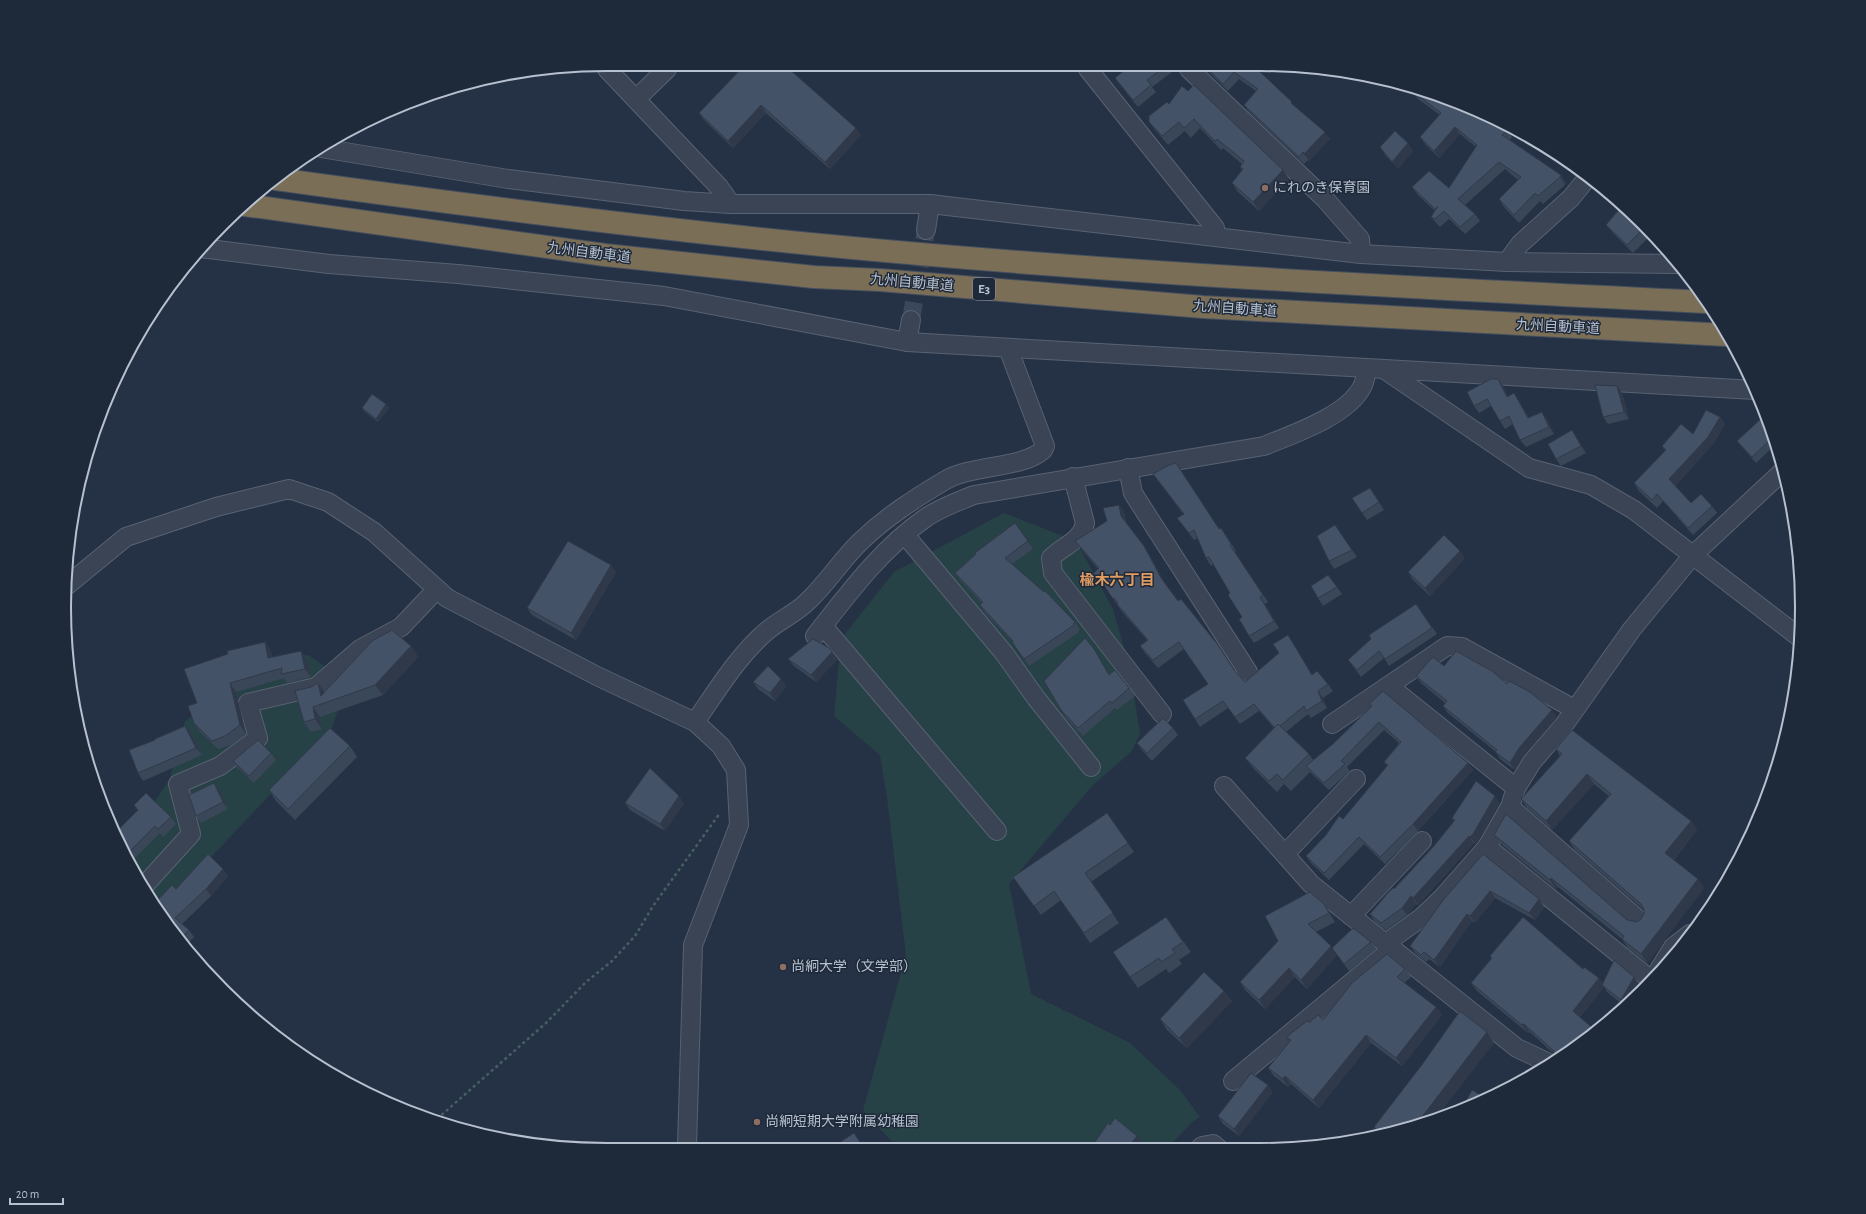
<svg xmlns="http://www.w3.org/2000/svg" width="1866" height="1214" font-family="'Alegreya Sans','Noto Sans JP',sans-serif">
<style>
.green{fill:#274246}
.lines{fill:none;stroke-linecap:round;stroke-linejoin:round}
.minor-tunnel{stroke:#3b475a;stroke-width:18;stroke-dasharray:18 9;stroke-linecap:butt}
.minor-casing{stroke:#586272;stroke-width:20}
.highway-casing{stroke:#444f5f;stroke-width:24}
.path{stroke:#465f62;stroke-width:2.5;stroke-dasharray:3 3;stroke-linecap:butt}
.minor{stroke:#3a4455;stroke-width:18}
.highway{stroke:#7b6e56;stroke-width:22}
.wall{fill:#3a4759}
.shaded-wall{fill:#303949}
.building{fill:#445268;stroke:#303949}
.education-dot{fill:#8d6e63;stroke:#1e293a;stroke-width:1.5}
.labels{text-anchor:middle;dominant-baseline:central;stroke-width:3;stroke-linejoin:round;paint-order:stroke}
.shield{fill:#1e293a;stroke:#8993a2;stroke-width:1}
.shield-label{font-size:13px;font-weight:bold;fill:#b7c0ce}
.poi-label{font-size:14px;fill:#b7c0ce;stroke:#1e293a;text-anchor:start}
.street-label{font-size:14px;fill:#b7c0ce;stroke:#1e293a}
.neighbourhood-label{font-size:15px;font-weight:bold;fill:#df9b62;stroke:#1e293a}
.rim{fill:none;stroke:#b7c0ce;stroke-width:2}
</style>
<rect width="100%" height="100%" fill="#253245"/>
<!-- green -->
<g class="green">
<polygon points="1004,513 1076,541 1113,609 1129,665 1140,734 1131,752 1093,785 1009,884 1031,994 1130,1043 1180,1090 1200,1117 1190,1124 1168,1148 897,1147 863,1110 906,955 887,797 880,755 834,716 841,639 894,572"/>
<polygon points="308,655 348,682 331,730 160,911 137,879 124,847 169,780 185,721 194,715 245,665"/>
</g>
<g class="lines">
<!-- minor-tunnel -->
<polyline class="minor-tunnel" points="911,320 926,230"/>
<defs>
<g id="minor">
<polyline points="607,69 719,187 731,204"/>
<polyline points="1088,69 1215,228 1216,237"/>
<polyline points="1189,69 1325,199 1360,239 1361,254"/>
<polyline points="636,99 667,69"/>
<polyline points="321,148 508,179 684,201 731,204 930,204 1361,254 1507,262 1678,264"/>
<polyline points="926,230 930,204"/>
<polyline points="201,248 329,264 458,274 664,296 907,342 1755,390"/>
<polyline points="1507,262 1520,244 1571,198 1588,177"/>
<polyline points="907,342 911,320"/>
<polyline points="1385,370 1529,468 1591,485 1634,510 1799,637"/>
<polyline points="1128,468 1133,493 1138,501 1248,672"/>
<path d="M 1073,477 L 1085,523 C 1082,541 1062,546 1051,558 L 1053,573 L 1162,714"/>
<polyline points="905,535 1004,653 1036,698 1091,767"/>
<polyline points="65,587 126,537 216,507 289,489 328,502 374,532 447,598 599,677 695,722 721,746 736,770 739,825 693,945 687,1146"/>
<polyline points="823,626 997,831"/>
<path d="M 815,636 C 848,594 880,550 924,519 C 939,508 957,502 974,495 L 1264,446 C 1293,434 1347,416 1362,387 C 1365,382 1366,374 1367,369"/>
<polyline points="1389,686 1516,788"/>
<path d="M 695,722 C 717,691 738,655 768,630 C 781,619 797,613 809,600 C 828,582 842,559 861,541 C 886,517 914,499 944,481 C 972,464 1022,469 1043,450 L 1045,446 L 1008,348"/>
<polyline points="1332,724 1447,646 1462,647 1574,709"/>
<polyline points="1224,786 1311,884 1517,1048 1549,1063"/>
<polyline points="1510,807 1640,921"/>
<polyline points="1487,847 1651,980"/>
<polyline points="1285,854 1356,779"/>
<polyline points="143,887 191,834 178,784 220,766 258,738 248,703 316,687 360,649 401,627 437,589"/>
<polyline points="1351,916 1422,841"/>
<polyline points="1386,943 1422,917 1442,898 1487,847 1510,807 1516,788 1532,762 1564,725 1632,629 1693,555 1784,470"/>
<polyline points="1654,978 1673,947 1690,934"/>
<polyline points="1233,1081 1393,948"/>
<polyline points="1200,1148 1202,1146 1213,1144 1219,1149"/>
</g>
<g id="highway">
<path d="M 276,179 C 464,205 653,229 842,247 C 1129,274 1417,288 1706,302"/>
<polyline points="245,205 605,255 814,277 880,280 1203,307 1726,335"/>
</g>
</defs>
<!-- minor casing -->
<use href="#minor" class="minor-casing"/>
<!-- highway casing -->
<use href="#highway" class="highway-casing"/>
<!-- path -->
<polyline class="path" points="437,1119 546,1023 586,982 612,961 635,936 653,906 720,813"/>
<!-- minor -->
<use href="#minor" class="minor"/>
<!-- highway -->
<use href="#highway" class="highway"/>
</g>
<!-- wall -->
<g class="wall">
<polygon points="741,69 861,135 830,169 766,113 733,148 704,120 699,113"/>
<polygon points="1126,69 1176,69 1152,87 1156,92 1138,107 1120,85 1115,78"/>
<polygon points="1206,69 1257,69 1296,108 1330,139 1309,161 1308,160 1304,164 1249,112 1244,105 1256,91 1239,79 1228,91"/>
<polygon points="1412,91 1484,115 1507,130 1512,137 1510,140 1561,175 1566,183 1565,185 1543,204 1540,201 1519,223 1504,207 1499,199 1518,180 1505,169 1465,205 1475,214 1480,221 1465,234 1449,219 1440,227 1437,224 1431,217 1435,211 1418,195 1412,187 1449,188 1476,147 1460,134 1439,158 1425,144 1420,137 1440,115 1418,99"/>
<polygon points="1169,104 1289,179 1259,211 1238,192 1232,183 1242,170 1240,167 1242,164 1223,148 1221,150 1200,128 1191,138 1185,131 1168,145 1156,131 1149,122"/>
<polygon points="1408,143 1413,151 1398,169 1385,155 1380,147"/>
<polygon points="1607,191 1617,199 1651,235 1633,253 1612,232 1606,225 1622,205 1608,193"/>
<polygon points="1503,386 1508,397 1514,393 1519,401 1529,418 1547,419 1554,434 1526,447 1520,440 1513,424 1505,429 1500,421 1491,406 1479,413 1474,406"/>
<polygon points="1622,393 1629,419 1608,424 1603,417"/>
<polygon points="386,404 389,408 378,422 364,411 362,408"/>
<polygon points="1764,416 1775,445 1756,463 1741,446 1737,441"/>
<polygon points="1720,417 1725,424 1713,444 1675,486 1691,503 1712,506 1717,513 1693,535 1663,501 1657,508 1639,491 1634,483 1665,451 1662,446 1693,434"/>
<polygon points="1577,438 1586,453 1561,466 1556,459"/>
<polygon points="1176,463 1219,529 1226,535 1236,551 1235,552 1268,602 1265,604 1279,628 1254,643 1249,636 1242,617 1230,593 1213,564 1211,566 1206,558 1198,538 1194,540 1177,518 1183,514 1153,474"/>
<polygon points="1370,488 1384,510 1367,520 1352,498"/>
<polygon points="1119,505 1124,512 1126,522 1149,554 1166,585 1178,601 1218,645 1236,672 1245,682 1279,653 1288,635 1293,643 1312,675 1328,684 1333,691 1323,698 1327,708 1311,718 1308,714 1286,732 1309,754 1313,760 1333,744 1371,707 1369,704 1468,763 1473,770 1418,831 1385,864 1364,844 1329,880 1311,863 1306,856 1343,819 1387,766 1384,762 1399,743 1384,730 1347,767 1350,771 1329,790 1310,772 1291,791 1284,784 1277,792 1253,768 1245,758 1274,728 1259,711 1240,724 1228,708 1200,727 1195,719 1208,684 1184,649 1158,668 1145,653 1140,646 1147,640 1122,612 1106,588 1098,581 1093,574 1098,569 1081,549 1075,541 1107,521"/>
<polygon points="1015,523 1033,549 1012,564 1075,622 1080,630 1078,631 1079,632 1029,666 1012,642 1012,641 985,613 980,605 982,603 960,580 955,573"/>
<polygon points="1335,525 1357,557 1334,569 1329,561"/>
<polygon points="1465,558 1430,596 1413,580 1408,572"/>
<polygon points="616,572 576,640 532,615 527,608"/>
<polygon points="1337,587 1342,594 1323,606 1318,598"/>
<polygon points="1416,604 1437,634 1389,666 1384,658 1361,677 1348,660"/>
<polygon points="265,642 271,651 272,657 301,651 307,660 311,677 287,683 284,678 236,692 246,734 231,745 218,749 200,732 194,723 197,703"/>
<polygon points="411,646 418,657 383,695 320,717 322,729 311,732 304,722 295,691 324,693"/>
<polygon points="1094,649 1110,675 1129,688 1135,696 1117,710 1115,708 1083,736 1066,718 1061,710"/>
<polygon points="832,652 838,659 816,682 794,666 788,659"/>
<polygon points="1444,666 1507,684 1557,717 1524,755 1515,770 1500,759 1496,752 1448,713 1443,706 1445,703 1421,683 1416,676"/>
<polygon points="781,679 786,686 775,701 758,689 753,682"/>
<polygon points="1173,728 1178,735 1152,761 1142,750 1137,743"/>
<polygon points="191,733 202,755 143,781 138,773"/>
<polygon points="350,746 357,757 295,820 276,801 269,790"/>
<polygon points="1556,749 1691,821 1697,830 1674,860 1704,888 1647,963 1628,948 1622,939 1558,887 1556,889 1501,844 1494,835 1627,920 1637,922 1641,919 1644,914 1644,910 1575,850 1569,841 1609,796 1594,784 1552,830 1527,808 1521,799 1560,756"/>
<polygon points="271,753 276,760 254,783 238,768 233,761"/>
<polygon points="214,783 219,790 228,809 201,823 196,816"/>
<polygon points="625,803 684,803 665,831 630,810"/>
<polygon points="1500,803 1478,841 1476,844 1474,843 1418,905 1416,904 1407,915 1386,930 1375,922 1370,914 1434,846 1454,822 1452,818"/>
<polygon points="134,805 171,817 176,824 163,837 160,833 130,863 117,831 138,810"/>
<polygon points="1107,813 1134,852 1091,882 1119,923 1090,943 1061,900 1041,915 1013,877"/>
<polygon points="1483,854 1539,899 1544,907 1535,920 1495,898 1475,923 1472,921 1440,967 1429,959 1426,962 1415,953 1410,946"/>
<polygon points="223,869 228,876 211,896 182,924 189,930 194,937 185,946 155,903 176,889"/>
<polygon points="1324,904 1335,922 1316,932 1332,948 1371,942 1376,949 1349,971 1337,955 1307,989 1295,977 1265,1009 1246,991 1240,982"/>
<polygon points="1166,917 1191,952 1179,960 1182,964 1169,973 1166,969 1138,988 1130,977"/>
<polygon points="1490,956 1583,969 1599,978 1603,984 1639,984 1629,1000 1624,1006 1607,992 1604,987 1580,1017 1590,1038 1544,1066 1553,1059 1554,1054 1530,1032 1528,1033 1477,991 1471,983 1491,959"/>
<polygon points="1405,969 1411,977 1404,983 1436,1007 1442,1015 1402,1066 1371,1043 1319,1108 1291,1084 1288,1087 1274,1076 1268,1068 1290,1041 1287,1038 1310,1022 1323,1020"/>
<polygon points="1224,991 1232,1001 1187,1048 1167,1030 1160,1019"/>
<polygon points="1487,1032 1494,1043 1399,1132 1379,1135 1374,1127"/>
<polygon points="1273,1092 1239,1136 1223,1124 1218,1116"/>
</g>
<!-- shaded-wall -->
<g class="shaded-wall">
<polygon points="761,105 766,113 733,148 728,141"/>
<polygon points="1455,127 1460,134 1439,158 1434,151"/>
<polygon points="856,128 861,135 830,169 825,162"/>
<polygon points="1325,132 1330,139 1309,161 1304,154"/>
<polygon points="1408,143 1413,151 1398,169 1392,162"/>
<polygon points="1283,170 1289,179 1259,211 1253,202"/>
<polygon points="1561,175 1566,183 1565,185 1560,177"/>
<polygon points="1498,379 1503,386 1512,404 1507,397"/>
<polygon points="1617,386 1622,393 1629,419 1624,412"/>
<polygon points="1514,393 1519,401 1533,426 1528,418"/>
<polygon points="386,404 389,408 378,422 376,419"/>
<polygon points="1542,412 1547,419 1554,434 1549,427"/>
<polygon points="1720,417 1725,424 1713,444 1674,487 1669,479"/>
<polygon points="1572,430 1577,438 1586,453 1581,446"/>
<polygon points="1119,505 1124,512 1126,523 1121,516"/>
<polygon points="1144,546 1149,554 1166,585 1161,578"/>
<polygon points="1460,551 1465,558 1430,596 1425,588"/>
<polygon points="611,565 616,572 576,640 571,633"/>
<polygon points="1260,597 1265,604 1279,628 1274,621"/>
<polygon points="1288,635 1293,643 1317,682 1312,675"/>
<polygon points="265,642 271,651 274,667 268,658"/>
<polygon points="411,646 418,657 383,695 375,685"/>
<polygon points="1094,649 1099,656 1114,682 1109,675"/>
<polygon points="301,651 307,660 311,677 305,669"/>
<polygon points="832,652 838,659 816,682 811,675"/>
<polygon points="781,679 786,686 775,701 770,693"/>
<polygon points="230,683 236,692 246,734 240,725"/>
<polygon points="318,683 325,693 321,696"/>
<polygon points="1318,691 1323,698 1327,708 1322,701"/>
<polygon points="313,707 320,717 322,729 315,719"/>
<polygon points="1552,710 1557,717 1524,755 1515,770 1510,763 1519,748"/>
<polygon points="185,726 191,733 202,755 196,748"/>
<polygon points="1468,763 1473,770 1418,831 1413,824"/>
<polygon points="1587,774 1594,784 1552,830 1546,821"/>
<polygon points="214,783 219,790 228,809 223,802"/>
<polygon points="679,796 684,803 665,831 660,824"/>
<polygon points="1495,796 1500,803 1478,841 1476,844 1470,837"/>
<polygon points="1691,821 1697,830 1672,862 1665,853"/>
<polygon points="1469,836 1474,843 1418,905 1413,898"/>
<polygon points="223,869 228,876 211,896 206,889"/>
<polygon points="1551,878 1558,887 1556,889 1550,880"/>
<polygon points="1698,879 1704,888 1647,963 1641,954"/>
<polygon points="1490,891 1495,898 1475,923 1470,916"/>
<polygon points="1411,896 1416,904 1407,915 1402,908"/>
<polygon points="1539,899 1544,907 1535,920 1529,913"/>
<polygon points="1324,904 1330,913 1335,922 1329,913"/>
<polygon points="1467,914 1472,921 1440,967 1434,960"/>
<polygon points="1331,946 1337,955 1307,989 1301,980"/>
<polygon points="1289,968 1295,977 1265,1009 1259,1000"/>
<polygon points="1634,977 1639,984 1629,1000 1624,1005 1621,1000"/>
<polygon points="1599,978 1604,986 1602,985 1604,987 1578,1019 1573,1011"/>
<polygon points="1224,991 1232,1001 1187,1048 1179,1038"/>
<polygon points="1436,1007 1442,1015 1402,1066 1396,1058"/>
<polygon points="1524,1024 1530,1032 1528,1033 1522,1025"/>
<polygon points="1487,1032 1494,1043 1437,1117 1415,1126"/>
<polygon points="1366,1035 1371,1043 1319,1108 1313,1100"/>
<polygon points="1570,1046 1572,1049 1568,1051"/>
<polygon points="1285,1076 1291,1084 1288,1087 1283,1079"/>
<polygon points="1268,1085 1273,1092 1239,1136 1234,1129"/>
<polygon points="1137,1136 1143,1144 1140,1148 1127,1148"/>
</g>
<!-- building -->
<g class="building">
<polygon points="741,69 789,69 856,128 825,162 761,105 728,141 699,113"/>
<polygon points="1126,69 1162,69 1147,80 1151,85 1133,100 1115,78"/>
<polygon points="1208,69 1257,69 1292,102 1291,103 1325,132 1304,154 1303,152 1299,157 1244,105 1258,89 1234,72 1223,84"/>
<polygon points="1194,85 1283,170 1253,202 1232,183 1243,169 1240,167 1244,161 1217,139 1215,141 1194,119 1184,128 1179,122 1162,136 1149,122 1149,116 1167,102 1169,104 1182,86 1188,91"/>
<polygon points="1412,91 1467,105 1476,110 1507,130 1502,135 1561,175 1560,177 1538,196 1535,193 1514,215 1499,199 1521,177 1499,162 1458,199 1475,214 1460,227 1444,211 1435,219 1431,217 1438,206 1435,209 1412,187 1429,171 1449,188 1477,145 1455,127 1434,151 1420,137 1441,113"/>
<polygon points="1395,131 1408,143 1392,162 1380,147"/>
<polygon points="1623,205 1644,228 1627,245 1606,225"/>
<polygon points="1491,379 1498,379 1507,397 1514,393 1528,418 1542,412 1549,427 1520,440 1509,416 1500,421 1487,399 1474,406 1467,392"/>
<polygon points="1595,385 1617,386 1624,412 1603,417"/>
<polygon points="372,394 386,404 376,419 362,408"/>
<polygon points="1706,410 1720,417 1708,437 1669,479 1691,503 1701,494 1712,506 1688,528 1657,494 1652,500 1634,483 1666,450 1662,446 1681,424 1693,434"/>
<polygon points="1764,416 1773,437 1752,457 1737,441"/>
<polygon points="1572,430 1581,446 1556,459 1548,444"/>
<polygon points="1176,463 1219,529 1221,528 1231,544 1230,545 1263,595 1260,597 1274,621 1249,636 1239,619 1242,617 1228,595 1230,593 1209,557 1206,558 1194,530 1189,533 1177,518 1184,514 1153,474 1169,465"/>
<polygon points="1370,488 1379,502 1362,513 1352,498"/>
<polygon points="1119,505 1121,516 1144,546 1161,578 1178,601 1181,599 1218,645 1234,670 1245,682 1279,653 1273,644 1288,635 1312,675 1317,671 1328,684 1318,691 1322,701 1306,711 1304,706 1280,726 1278,724 1275,728 1254,704 1235,717 1223,701 1195,719 1183,700 1208,684 1179,642 1153,660 1140,646 1148,640 1117,604 1118,603 1114,598 1113,599 1101,581 1093,574 1099,568 1075,541 1107,521 1103,508"/>
<polygon points="1015,523 1028,541 1005,558 1044,592 1045,591 1075,622 1073,624 1074,625 1024,659 1012,642 1013,641 980,605 983,602 955,573 976,554 975,553"/>
<polygon points="1335,525 1352,550 1329,561 1317,536"/>
<polygon points="1444,535 1460,551 1425,588 1408,572"/>
<polygon points="568,541 611,565 571,633 527,608"/>
<polygon points="1328,575 1337,587 1318,598 1311,586"/>
<polygon points="1416,604 1432,628 1385,659 1379,651 1357,670 1348,660 1371,639 1369,635"/>
<polygon points="392,630 411,646 375,685 313,707 315,719 304,722 295,691 311,687 318,683 321,696 372,641"/>
<polygon points="1085,638 1094,649 1109,675 1115,670 1129,688 1112,703 1110,701 1078,728 1061,710 1044,681"/>
<polygon points="813,639 829,648 832,652 811,675 788,659"/>
<polygon points="265,642 268,658 301,651 305,669 281,674 282,668 230,683 240,725 225,736 212,741 194,723 188,706 197,703 184,669 228,654 227,651"/>
<polygon points="1456,651 1492,671 1507,684 1509,681 1530,692 1552,710 1519,748 1510,763 1495,752 1497,750 1443,706 1447,701 1416,676 1430,660 1433,657 1444,666"/>
<polygon points="768,666 781,679 770,693 753,682"/>
<polygon points="1383,691 1468,763 1413,824 1380,857 1359,837 1324,873 1306,856 1326,835 1339,816 1343,819 1388,765 1384,762 1401,742 1379,722 1341,761 1345,764 1324,783 1306,766 1333,744 1372,706 1369,704"/>
<polygon points="1163,718 1173,728 1147,753 1137,743"/>
<polygon points="1278,724 1309,754 1283,780 1277,774 1269,781 1245,758"/>
<polygon points="185,726 196,748 138,773 129,750 155,740 155,739"/>
<polygon points="330,728 350,746 288,809 269,790"/>
<polygon points="1572,730 1691,821 1665,853 1698,879 1641,954 1622,939 1624,936 1551,878 1550,880 1494,835 1506,814 1627,920 1637,922 1641,919 1644,914 1644,909 1641,904 1569,841 1611,794 1587,774 1546,821 1521,799 1562,754 1556,749"/>
<polygon points="258,740 271,753 249,776 233,761"/>
<polygon points="650,768 679,796 660,824 625,803"/>
<polygon points="1476,781 1495,796 1473,834 1470,837 1469,836 1413,898 1411,896 1402,908 1381,923 1370,914 1388,893 1393,888 1394,889 1434,846 1455,820 1452,818"/>
<polygon points="214,783 223,802 196,816 189,795"/>
<polygon points="146,793 171,817 158,829 155,826 127,854 117,831 138,810 134,805"/>
<polygon points="1107,813 1128,843 1085,873 1113,913 1084,933 1054,891 1034,906 1013,877"/>
<polygon points="1751,830 1749,835 1747,834"/>
<polygon points="208,854 223,869 206,889 175,918 189,930 180,939 155,903 172,885 176,889"/>
<polygon points="1483,854 1539,899 1529,913 1490,891 1470,916 1467,914 1434,960 1424,952 1421,955 1410,946 1444,899"/>
<polygon points="1310,892 1324,904 1329,913 1308,924 1331,946 1301,980 1289,968 1259,1000 1240,982 1278,941 1265,916"/>
<polygon points="1166,917 1183,942 1172,949 1175,953 1161,962 1159,958 1130,977 1113,952"/>
<polygon points="1523,917 1583,969 1584,967 1599,978 1573,1011 1596,1031 1590,1038 1573,1048 1570,1046 1568,1051 1544,1066 1553,1059 1554,1051 1524,1024 1522,1025 1471,983 1492,958 1490,956"/>
<polygon points="1353,928 1371,942 1344,964 1332,948"/>
<polygon points="1387,954 1405,969 1397,977 1436,1007 1396,1058 1366,1035 1313,1100 1285,1076 1283,1079 1268,1068 1291,1040 1287,1038 1289,1035 1307,1021 1310,1022 1318,1015 1323,1020 1352,983"/>
<polygon points="1614,960 1634,977 1621,1000 1602,985"/>
<polygon points="1204,972 1224,991 1179,1038 1160,1019"/>
<polygon points="1460,1011 1487,1032 1415,1126 1399,1132 1381,1135 1382,1134 1374,1127 1421,1066"/>
<polygon points="1534,1063 1541,1068 1529,1075"/>
<polygon points="1251,1073 1268,1085 1234,1129 1218,1116"/>
<polygon points="1472,1090 1487,1099 1462,1108"/>
<polygon points="1115,1118 1137,1136 1127,1148 1091,1148 1108,1123 1110,1125"/>
<polygon points="854,1133 863,1147 833,1147"/>
</g>
<!-- markers -->
<g class="education-dot">
<circle cx="1265" cy="188" r="4"/>
<circle cx="783" cy="967" r="4"/>
<circle cx="757" cy="1122" r="4"/>
</g>
<g class="labels">
<!-- shield labels -->
<rect class="shield" x="973" y="278" width="22" height="22" rx="3"/>
<g class="shield-label">
<text x="984" y="289">E3</text>
</g>
<!-- poi labels -->
<g class="poi-label">
<text x="1273" y="188">にれのき保育園</text>
<text x="791" y="967">尚絅大学（文学部）</text>
<text x="765" y="1122">尚絅短期大学附属幼稚園</text>
</g>
<!-- street labels -->
<g class="street-label">
<text transform="translate(589 253) rotate(7)">九州自動車道</text>
<text transform="translate(912 283) rotate(5)">九州自動車道</text>
<text transform="translate(1235 309) rotate(4)">九州自動車道</text>
<text transform="translate(1558 327) rotate(3)">九州自動車道</text>
</g>
<!-- neighbourhood labels -->
<g class="neighbourhood-label">
<text x="1117" y="580">楡木六丁目</text>
</g>
</g>
<!-- crop -->
<path d="M0 0H1866V1214H0ZM607 71H1259A536 536 0 0 1 1795 607V607A536 536 0 0 1 1259 1143H607A536 536 0 0 1 71 607V607A536 536 0 0 1 607 71Z" fill="#1e293a" fill-rule="evenodd"/>
<path class="rim" d="M607 71H1259A536 536 0 0 1 1795 607V607A536 536 0 0 1 1259 1143H607A536 536 0 0 1 71 607V607A536 536 0 0 1 607 71Z"/>
<!-- scale -->
<path d="M10 1198v6h53v-6" fill="none" stroke="#b7c0ce" stroke-width="2"/>
<text x="16" y="1198" font-size="12" fill="#b7c0ce" stroke="#1e293a" stroke-width="3" paint-order="stroke">20 m</text>
</svg>
